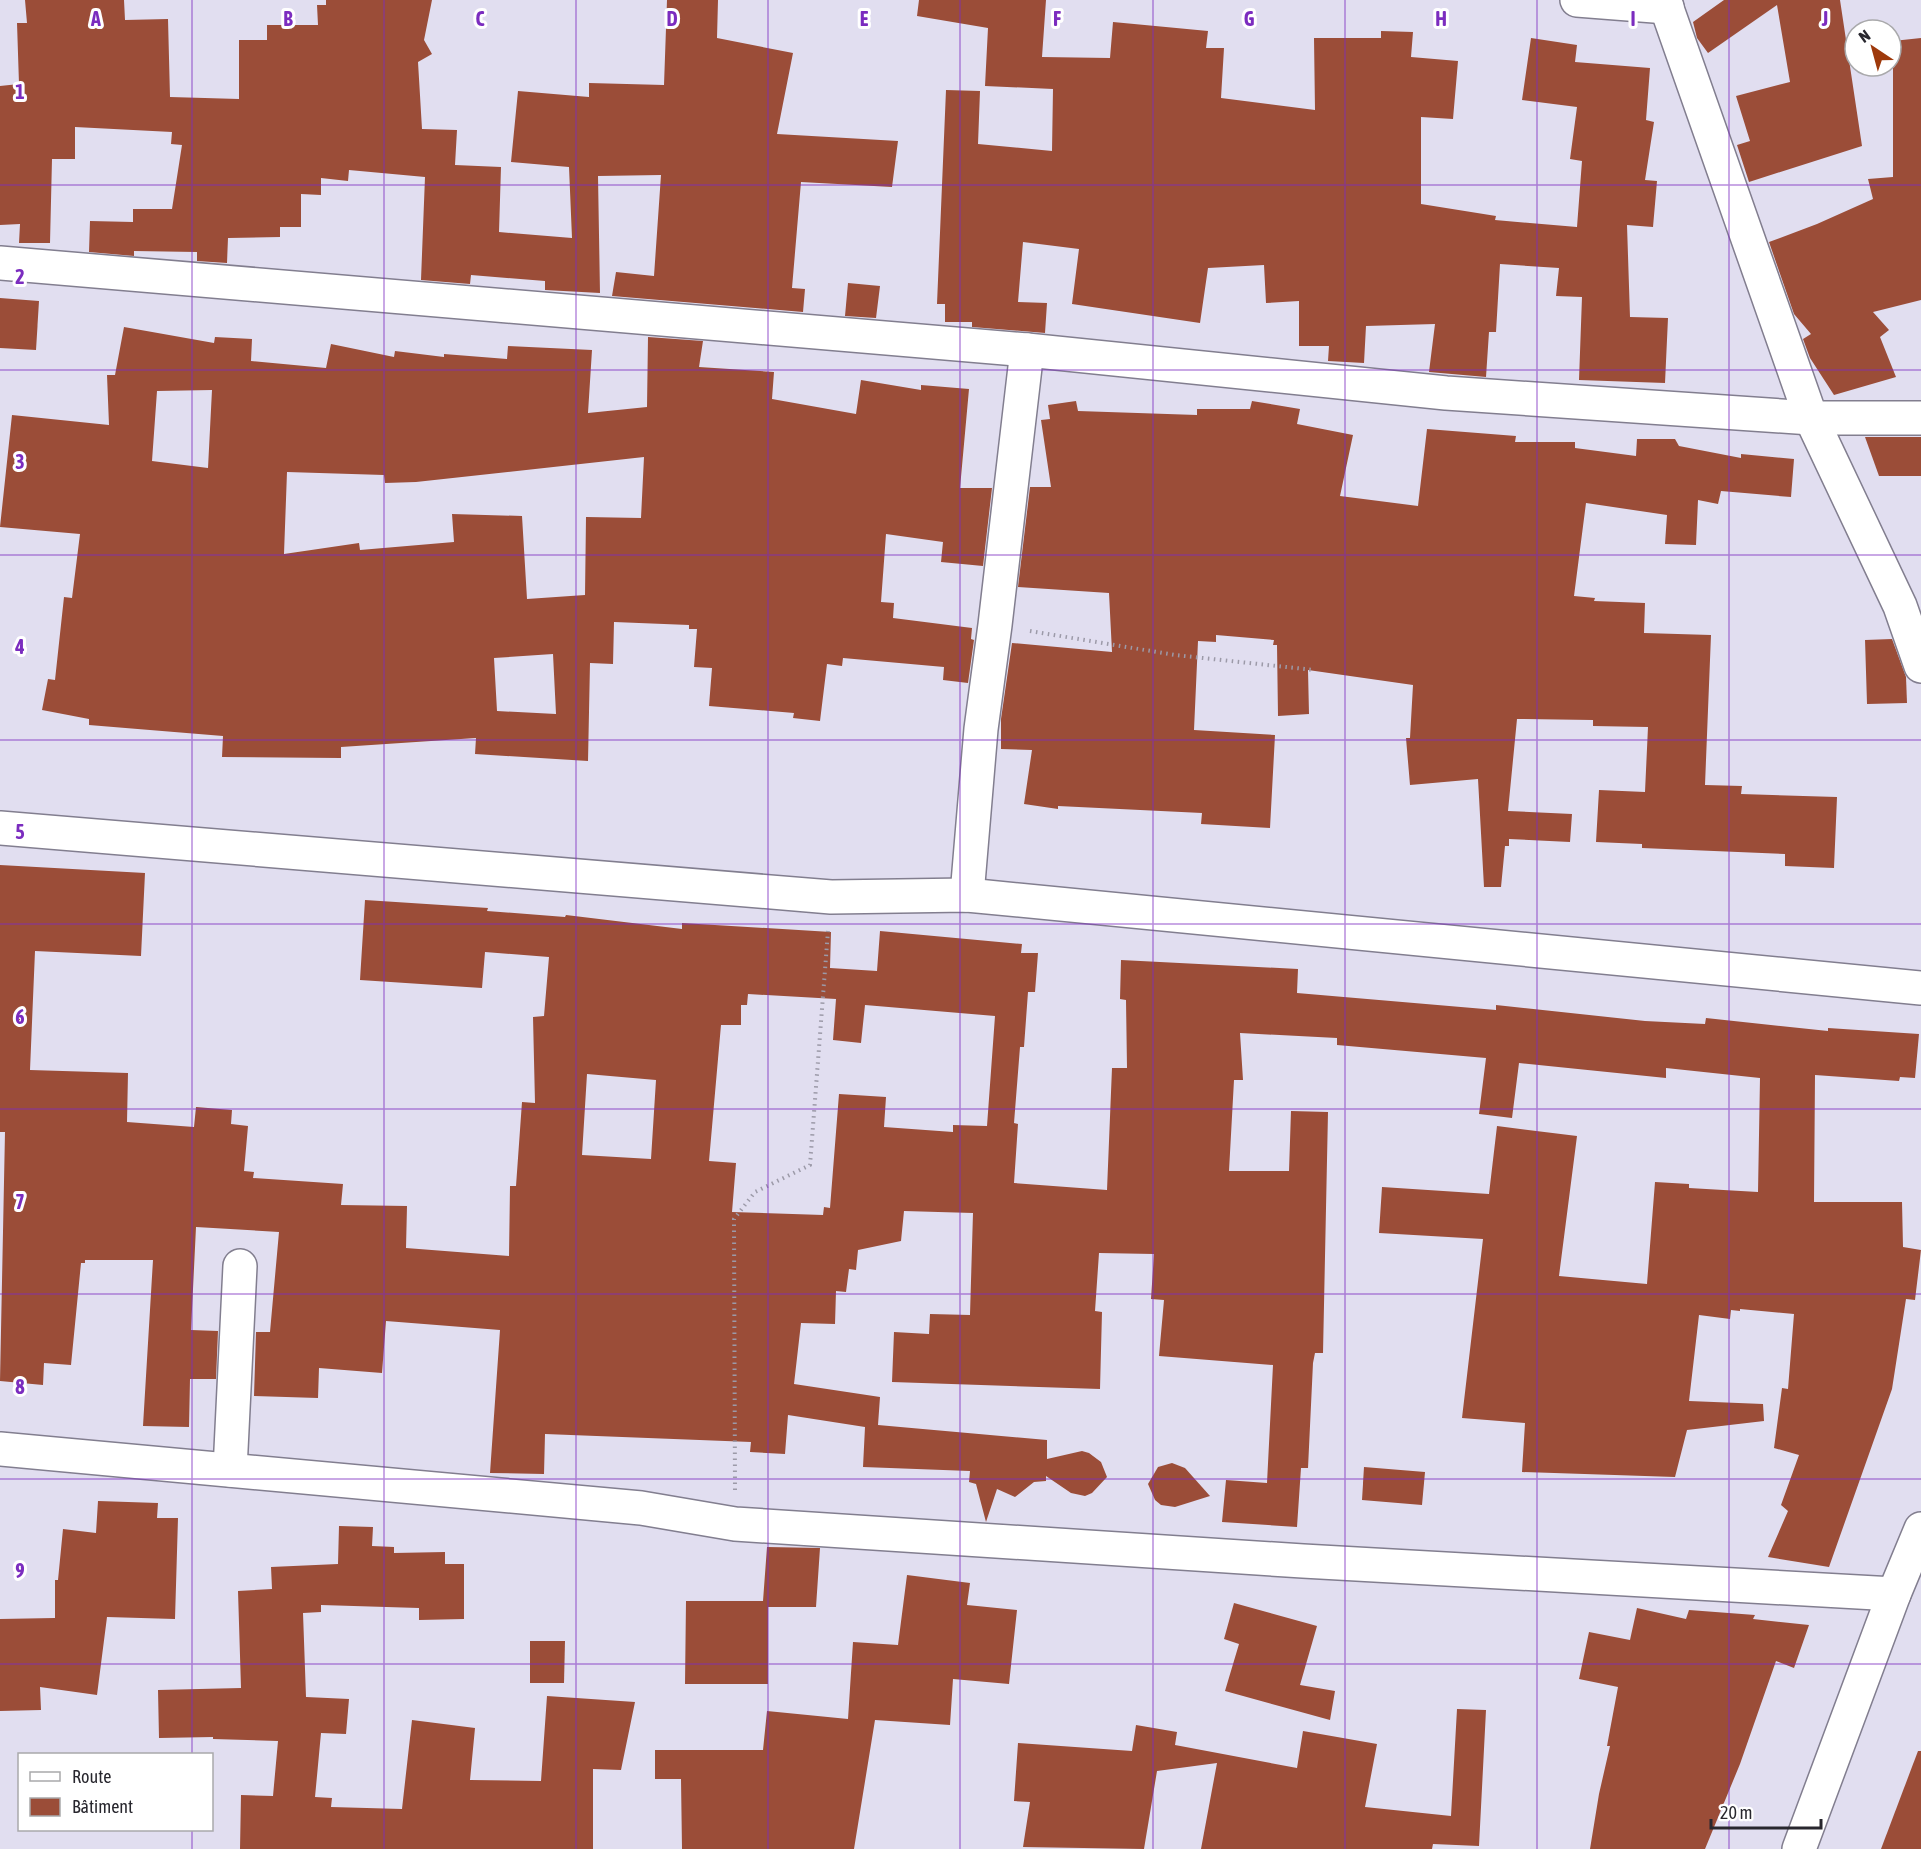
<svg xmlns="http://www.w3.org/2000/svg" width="1921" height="1849" font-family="'Asap Condensed',sans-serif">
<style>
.building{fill:#9b4d38;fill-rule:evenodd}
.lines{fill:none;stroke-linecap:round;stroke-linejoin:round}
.minor-casing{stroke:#827e8f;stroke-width:36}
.highway-casing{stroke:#827e8f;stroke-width:36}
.path{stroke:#9c9aa8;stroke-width:4;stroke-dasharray:1.5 4.5;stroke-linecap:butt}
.minor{stroke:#fff;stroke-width:33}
.highway{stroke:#fff;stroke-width:33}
.grid{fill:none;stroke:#7b2cbf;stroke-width:1.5;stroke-opacity:0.55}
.grid-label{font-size:20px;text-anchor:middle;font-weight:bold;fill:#7b2cbf;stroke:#fff;stroke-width:6;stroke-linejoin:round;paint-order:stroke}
</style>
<rect width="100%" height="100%" fill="#e1def0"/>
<!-- building -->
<g class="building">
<polygon points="25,0 124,0 125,20 168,19 170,97 239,99 239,40 267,40 267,25 318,25 317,5 326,5 326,0 432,0 424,40 432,54 418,62 422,129 457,130 455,165 501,167 499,232 572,238 569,167 511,162 518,91 589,97 589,83 664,85 667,0 718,0 717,38 793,53 777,134 898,141 892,187 801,182 792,288 805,289 803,312 612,296 616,272 654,276 661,175 598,176 600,293 545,290 545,281 471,275 470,284 421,280 425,177 349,170 348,181 321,178 321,195 301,194 301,227 280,227 280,237 228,238 227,263 197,261 197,252 134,251 134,256 89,252 90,221 133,222 133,209 172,209 182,145 171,144 172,132 75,127 75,159 52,159 50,243 19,243 20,224 0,225 0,86 19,84 17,23 27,23"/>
<polygon points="919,0 1046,0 1042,57 1110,58 1113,22 1208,31 1206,48 1224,48 1221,98 1315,110 1314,38 1381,38 1381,31 1413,32 1411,57 1458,61 1453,119 1421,117 1421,204 1496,216 1495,220 1577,227 1582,161 1570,159 1577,107 1522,100 1531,38 1577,45 1575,62 1650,68 1646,120 1654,122 1645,180 1657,181 1653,227 1627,225 1630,317 1668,318 1665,383 1579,380 1582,297 1556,296 1559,268 1500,264 1496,332 1489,332 1486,377 1429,372 1435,324 1366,326 1364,363 1328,361 1329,346 1299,346 1299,301 1266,303 1264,265 1208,268 1200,323 1072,304 1079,249 1023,242 1018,302 1047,303 1045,333 972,327 972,322 945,322 945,304 937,304 946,90 980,91 978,144 1052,151 1053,89 985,86 988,28 917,16"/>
<polygon points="1724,0 1840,0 1862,146 1749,182 1737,145 1750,141 1736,96 1790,82 1777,5 1708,53 1697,38 1693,22"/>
<polygon points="1921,38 1921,300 1873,312 1889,330 1880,337 1896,377 1834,395 1810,358 1803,339 1811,334 1794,314 1769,242 1817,224 1873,199 1868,179 1893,177 1893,41"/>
<polygon points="848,283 880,286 876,318 845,316"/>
<polygon points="0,298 39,301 36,350 0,348"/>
<path d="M 124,327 L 214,343 L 215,337 L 252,339 L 251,361 L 326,368 L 331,344 L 394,357 L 395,351 L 444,357 L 444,354 L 507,359 L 508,346 L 592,350 L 588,413 L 647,407 L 648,337 L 703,341 L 699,367 L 774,372 L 772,399 L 856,414 L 861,380 L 921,390 L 921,385 L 969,389 L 960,488 L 992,488 L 983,566 L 941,562 L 943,542 L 886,534 L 881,602 L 894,603 L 893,618 L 972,628 L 971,639 L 974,640 L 968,683 L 943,680 L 944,667 L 843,658 L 842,666 L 827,664 L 820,721 L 793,718 L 794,713 L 709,706 L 712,668 L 694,667 L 697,629 L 689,629 L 689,625 L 614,622 L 613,664 L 590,663 L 588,761 L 475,754 L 476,738 L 341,747 L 341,758 L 222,757 L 223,736 L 89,725 L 89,719 L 42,710 L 48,679 L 55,680 L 64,597 L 72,598 L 80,534 L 0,527 L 12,415 L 109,425 L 107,375 L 115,375 ZM 212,390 L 208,468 L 152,461 L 157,391 ZM 644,457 L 641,518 L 586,517 L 585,595 L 527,599 L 522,516 L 452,514 L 454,542 L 360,550 L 359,543 L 284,554 L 287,472 L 384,475 L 385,483 L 416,482 ZM 553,654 L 556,714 L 497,711 L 494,658 Z"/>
<polygon points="1076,401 1078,411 1197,415 1197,409 1250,409 1252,401 1300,409 1297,424 1353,435 1340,496 1418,506 1427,429 1516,436 1515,442 1575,442 1575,448 1636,456 1637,439 1675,439 1679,446 1741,458 1741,454 1794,459 1791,497 1721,491 1718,504 1698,500 1696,545 1665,544 1667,515 1586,503 1574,596 1595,598 1594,601 1645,603 1644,633 1711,635 1705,785 1742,786 1741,794 1837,797 1834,868 1785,866 1785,854 1642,848 1642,844 1596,842 1599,790 1645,792 1648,727 1593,726 1593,720 1517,719 1508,811 1572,814 1570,842 1509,839 1509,846 1505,846 1501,887 1484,887 1478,779 1410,785 1406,738 1410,738 1413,685 1308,670 1309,714 1278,716 1277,645 1273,645 1274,640 1216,635 1216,642 1198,641 1194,730 1275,735 1270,828 1201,824 1202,813 1058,806 1058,809 1024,804 1032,750 1001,749 1001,719 1012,643 1112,652 1109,593 1018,587 1030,487 1051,487 1041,420 1050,419 1048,405"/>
<polygon points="1865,437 1921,437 1921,476 1879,476"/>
<polygon points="1892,639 1906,677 1907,703 1867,704 1865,640"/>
<path d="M 0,865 L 145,873 L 141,956 L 35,951 L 30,1070 L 128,1073 L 127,1122 L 194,1127 L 196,1107 L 232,1110 L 231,1124 L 248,1126 L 244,1171 L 254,1172 L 253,1178 L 343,1184 L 341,1205 L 407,1206 L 406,1248 L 509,1256 L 510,1186 L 516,1186 L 522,1102 L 535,1103 L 533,1017 L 544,1016 L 549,957 L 485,952 L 482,988 L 360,980 L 365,900 L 488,908 L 487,911 L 565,917 L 566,915 L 682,929 L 682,923 L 831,932 L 830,968 L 877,971 L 880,931 L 1022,944 L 1021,953 L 1038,953 L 1035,992 L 1028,992 L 1024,1047 L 1020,1047 L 1014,1123 L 1018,1124 L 1014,1183 L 1107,1190 L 1112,1068 L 1127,1068 L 1126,1000 L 1120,999 L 1121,960 L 1298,969 L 1297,993 L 1496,1010 L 1496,1005 L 1645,1021 L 1705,1024 L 1706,1018 L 1828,1031 L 1828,1028 L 1919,1034 L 1915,1078 L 1900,1077 L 1899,1081 L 1815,1075 L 1814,1202 L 1902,1202 L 1903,1247 L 1921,1250 L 1915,1300 L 1906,1299 L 1892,1389 L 1829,1567 L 1768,1557 L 1788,1511 L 1781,1505 L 1799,1455 L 1774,1448 L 1782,1388 L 1788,1389 L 1794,1314 L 1740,1309 L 1740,1311 L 1731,1310 L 1730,1319 L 1699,1315 L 1689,1401 L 1763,1404 L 1764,1421 L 1687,1430 L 1675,1477 L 1522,1472 L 1525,1423 L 1462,1418 L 1483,1239 L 1379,1233 L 1382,1187 L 1489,1194 L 1497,1126 L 1577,1136 L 1559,1276 L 1647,1284 L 1655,1182 L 1689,1184 L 1689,1188 L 1758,1192 L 1760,1078 L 1666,1068 L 1666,1078 L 1519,1063 L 1512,1118 L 1479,1114 L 1486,1058 L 1337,1045 L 1337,1038 L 1240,1033 L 1243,1080 L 1234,1080 L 1229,1171 L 1289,1171 L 1291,1111 L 1328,1112 L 1323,1353 L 1315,1353 L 1313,1363 L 1308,1468 L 1301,1468 L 1297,1527 L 1222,1522 L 1226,1480 L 1267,1483 L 1273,1365 L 1159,1356 L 1164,1300 L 1151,1299 L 1154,1254 L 1099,1253 L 1095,1311 L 1102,1312 L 1100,1389 L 892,1382 L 894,1332 L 929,1334 L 930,1314 L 970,1315 L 973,1213 L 904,1211 L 901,1241 L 858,1250 L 856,1270 L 849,1269 L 846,1292 L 836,1291 L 835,1324 L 801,1323 L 794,1384 L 880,1397 L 878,1425 L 1047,1440 L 1047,1459 L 1082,1451 L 1089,1453 L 1101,1462 L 1107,1477 L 1092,1493 L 1085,1496 L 1071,1493 L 1046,1476 L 1046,1481 L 1034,1482 L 1015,1497 L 997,1489 L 986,1522 L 976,1484 L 969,1482 L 970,1471 L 863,1467 L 865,1427 L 788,1415 L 785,1454 L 750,1452 L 751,1442 L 545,1434 L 544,1474 L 490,1473 L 500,1330 L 386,1321 L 382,1373 L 319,1368 L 318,1398 L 254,1396 L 256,1332 L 270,1332 L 279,1232 L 196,1227 L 191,1330 L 218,1331 L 216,1379 L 190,1379 L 189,1427 L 143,1426 L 153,1260 L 85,1260 L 85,1263 L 81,1263 L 71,1365 L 44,1363 L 43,1385 L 0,1381 L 5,1132 L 0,1132 ZM 748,994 L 836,999 L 833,1040 L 861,1043 L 865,1005 L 995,1016 L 987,1126 L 953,1125 L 953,1132 L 884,1127 L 886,1097 L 839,1094 L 830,1208 L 824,1207 L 823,1215 L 732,1212 L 736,1163 L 709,1161 L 721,1025 L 741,1025 L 741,1005 L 747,1005 ZM 587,1074 L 656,1080 L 651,1159 L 582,1155 Z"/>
<polygon points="1172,1463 1185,1468 1210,1496 1175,1507 1161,1505 1155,1500 1148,1484 1158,1467"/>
<polygon points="1364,1467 1425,1472 1422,1505 1362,1500"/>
<polygon points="98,1501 158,1503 157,1518 178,1518 175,1619 107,1617 97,1695 40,1687 41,1710 0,1711 0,1619 55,1618 55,1580 58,1580 63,1529 96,1533"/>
<polygon points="339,1526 373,1527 372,1546 394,1547 394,1553 445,1552 445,1564 464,1564 464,1619 419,1620 419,1608 321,1605 321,1612 303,1613 306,1697 349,1699 346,1734 321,1733 315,1797 332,1798 331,1807 402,1809 412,1720 475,1728 470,1780 541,1781 547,1696 635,1702 621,1770 593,1769 593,1849 240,1849 241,1795 273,1796 278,1741 213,1739 213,1737 159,1738 158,1690 241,1688 238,1591 272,1589 271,1567 338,1564"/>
<polygon points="767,1547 820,1548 816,1607 768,1607 768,1684 685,1684 686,1601 763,1601"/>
<polygon points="907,1575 970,1583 967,1605 1017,1610 1009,1684 953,1679 950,1725 875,1720 854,1849 682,1849 681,1779 655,1779 655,1750 763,1750 767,1711 848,1719 853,1642 898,1645"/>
<polygon points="1234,1603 1317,1626 1300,1685 1335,1691 1330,1720 1225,1691 1239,1644 1224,1639"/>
<polygon points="1637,1608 1686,1619 1689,1610 1755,1615 1753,1619 1809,1625 1794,1668 1776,1661 1740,1764 1705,1849 1590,1849 1599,1794 1610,1746 1607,1746 1618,1687 1579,1679 1589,1632 1630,1640"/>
<polygon points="530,1641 565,1641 564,1683 530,1683"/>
<polygon points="1457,1709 1486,1710 1479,1846 1433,1844 1432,1849 1201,1849 1217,1763 1157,1771 1144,1849 1023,1847 1030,1802 1014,1801 1018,1743 1132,1751 1136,1725 1177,1732 1175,1745 1297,1768 1303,1731 1377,1744 1365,1807 1451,1816"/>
<polygon points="1918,1751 1921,1751 1921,1849 1881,1849"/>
</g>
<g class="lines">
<defs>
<g id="minor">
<polyline points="1577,0 1667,7"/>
<polyline points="1664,0 1811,418 1900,606 1921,666"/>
<polyline points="0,263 1027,350 1446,393 1811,418 1921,418"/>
<polyline points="967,895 981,729 995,625 1027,350"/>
<polyline points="0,1449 641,1508 735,1524 1303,1561 1894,1594"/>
<polyline points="230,1470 240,1266"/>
<polyline points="1799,1849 1894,1594 1921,1529"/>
</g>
<polyline id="highway" points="0,828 831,897 967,895 1921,988"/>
</defs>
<!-- minor casing -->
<use href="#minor" class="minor-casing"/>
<!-- highway casing -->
<use href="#highway" class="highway-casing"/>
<!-- path -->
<g class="path">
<polyline points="1030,631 1175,655 1314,670"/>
<polyline points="735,1490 734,1219 755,1192 810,1165 828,931"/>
</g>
<!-- minor -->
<use href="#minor" class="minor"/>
<!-- highway -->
<use href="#highway" class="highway"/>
</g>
<!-- grid -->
<path class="grid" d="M 192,0 L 192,1754M 384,0 L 384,1849M 576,0 L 576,1849M 768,0 L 768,1849M 960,0 L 960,1849M 1153,0 L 1153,1849M 1345,0 L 1345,1849M 1537,0 L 1537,1849M 1729,0 L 1729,1849M 0,185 L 1921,185M 0,370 L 1921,370M 0,555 L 1921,555M 0,740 L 1921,740M 0,924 L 1921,924M 0,1109 L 1921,1109M 0,1294 L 1921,1294M 0,1479 L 1921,1479M 0,1664 L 1921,1664M 192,1830 L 192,1849"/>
<g class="grid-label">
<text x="96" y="26">A</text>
<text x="288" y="26">B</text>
<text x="480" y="26">C</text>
<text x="672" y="26">D</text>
<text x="864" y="26">E</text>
<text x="1057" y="26">F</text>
<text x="1249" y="26">G</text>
<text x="1441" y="26">H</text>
<text x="1633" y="26">I</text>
<text x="1825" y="26">J</text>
<text x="20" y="99">1</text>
<text x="20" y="284">2</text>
<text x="20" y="469">3</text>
<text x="20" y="654">4</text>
<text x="20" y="839">5</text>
<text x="20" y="1024">6</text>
<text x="20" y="1209">7</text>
<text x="20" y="1394">8</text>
<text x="20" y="1578">9</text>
</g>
<!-- legend -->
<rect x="18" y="1753" width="195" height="78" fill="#ffffff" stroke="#a9a9ab" stroke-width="1.5"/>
<rect x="30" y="1772" width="30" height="9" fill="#ffffff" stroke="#a9a9ab" stroke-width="1.5"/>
<text x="72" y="1783" font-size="18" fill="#28272e">Route</text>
<rect x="30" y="1798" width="30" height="18" fill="#9b4d38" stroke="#a9a9ab" stroke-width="1.5"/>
<text x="72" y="1813" font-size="18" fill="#28272e">Bâtiment</text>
<!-- north arrow -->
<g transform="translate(1873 48) rotate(324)"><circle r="28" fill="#ffffff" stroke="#a9a9ab" stroke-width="1.5"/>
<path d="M0-4.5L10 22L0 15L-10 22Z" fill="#9e390b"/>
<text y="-9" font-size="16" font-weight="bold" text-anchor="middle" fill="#28272e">N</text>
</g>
<!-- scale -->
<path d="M1711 1819v9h110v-9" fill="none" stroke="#28272e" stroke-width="3"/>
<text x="1720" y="1819" font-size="18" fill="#28272e" stroke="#ffffff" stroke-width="4.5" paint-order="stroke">20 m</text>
</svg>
